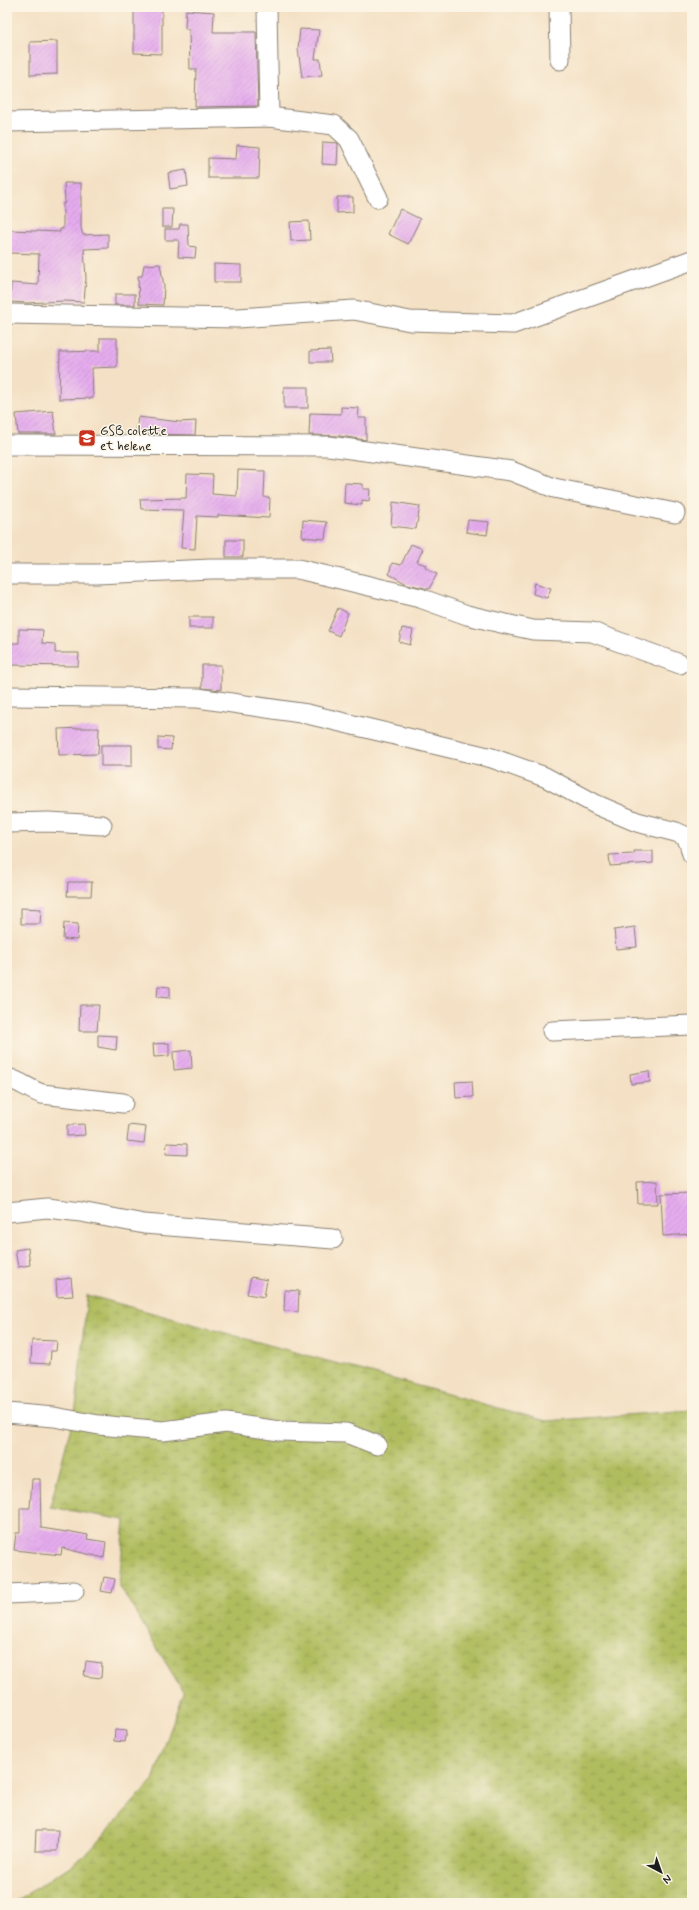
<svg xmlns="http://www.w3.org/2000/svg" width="699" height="1910" font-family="Mynerve,sans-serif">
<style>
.wetland{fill:url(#wetland-marsh);stroke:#666c3e}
.building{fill:url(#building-hatch)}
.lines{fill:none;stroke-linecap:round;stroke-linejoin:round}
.minor-casing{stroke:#887e70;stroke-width:21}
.minor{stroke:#fff;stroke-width:19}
.labels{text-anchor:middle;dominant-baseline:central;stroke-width:3;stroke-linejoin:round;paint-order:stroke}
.poi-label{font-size:13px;fill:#1c1c1c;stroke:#fcf5e5;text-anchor:start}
</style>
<defs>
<pattern id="wetland-marsh" width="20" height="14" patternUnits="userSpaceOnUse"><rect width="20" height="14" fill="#b0bd5f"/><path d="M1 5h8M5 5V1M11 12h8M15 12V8" fill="none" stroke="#97a252"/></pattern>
<pattern id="building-hatch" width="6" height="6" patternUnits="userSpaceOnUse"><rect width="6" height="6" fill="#e5acee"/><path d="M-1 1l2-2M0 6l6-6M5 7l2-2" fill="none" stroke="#c493cc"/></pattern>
</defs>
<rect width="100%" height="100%" fill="#fcf5e5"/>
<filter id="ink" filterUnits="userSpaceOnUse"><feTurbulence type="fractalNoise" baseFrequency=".025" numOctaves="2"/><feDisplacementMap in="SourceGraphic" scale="8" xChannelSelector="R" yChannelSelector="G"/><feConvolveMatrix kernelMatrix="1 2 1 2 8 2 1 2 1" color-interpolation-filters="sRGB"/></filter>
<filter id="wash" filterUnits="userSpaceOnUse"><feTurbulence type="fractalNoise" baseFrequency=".012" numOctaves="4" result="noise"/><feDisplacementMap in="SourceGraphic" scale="16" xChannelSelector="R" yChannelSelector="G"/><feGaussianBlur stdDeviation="0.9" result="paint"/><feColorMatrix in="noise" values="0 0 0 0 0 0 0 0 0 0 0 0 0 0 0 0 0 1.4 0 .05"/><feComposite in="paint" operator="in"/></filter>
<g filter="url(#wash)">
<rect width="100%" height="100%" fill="#f4e1c5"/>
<!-- wetland -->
<polygon class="wetland" points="87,1295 546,1421 692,1410 692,1903 13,1903 84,1857 153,1780 181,1698 184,1693 119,1585 125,1520 50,1507 76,1407"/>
<g id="blocks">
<!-- building -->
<g class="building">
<polygon points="134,7 162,7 162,54 134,53"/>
<polygon points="186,10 214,12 213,32 256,32 258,106 195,107 196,69 190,69 189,29 185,29"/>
<polygon points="300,29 319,30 315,59 320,59 322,75 302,77 298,49"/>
<polygon points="57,41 57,74 30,75 30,42"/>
<polygon points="323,142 338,143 337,165 322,164"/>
<polygon points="237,145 260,147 259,178 208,178 208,158 236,159"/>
<polygon points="186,170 188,186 170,189 168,173"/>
<polygon points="64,183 81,183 81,228 83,235 108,234 108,248 84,249 86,278 84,302 64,301 27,303 10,302 11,283 38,285 39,254 9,253 10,230 60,232 60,229 63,229 63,203 65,203"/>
<polygon points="337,197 353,197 353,212 337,213"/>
<polygon points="162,209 173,209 172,227 162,227"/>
<polygon points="400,209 420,219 408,244 388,234"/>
<polygon points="309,221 310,240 291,241 290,222"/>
<polygon points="180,224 188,224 189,246 196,247 195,258 178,257 179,240 165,240 165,229 179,229"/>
<polygon points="160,264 164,286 163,305 139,304 138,276 142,276 144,265"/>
<polygon points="214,264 241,265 241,282 214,282"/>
<rect x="115" y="294" width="20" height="11"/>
<polygon points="100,338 117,338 117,367 92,368 93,398 59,399 60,352 100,351"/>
<polygon points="330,350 331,362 310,362 310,351"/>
<rect x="284" y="387" width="24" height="21"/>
<polygon points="341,407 359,408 358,418 366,418 366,440 340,436 309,435 310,413 341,414"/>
<polygon points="53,411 56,434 18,434 16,414"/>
<polygon points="138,417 180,422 196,421 195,435 136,434"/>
<polygon points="238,470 265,471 264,497 270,498 269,518 218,515 218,517 197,516 195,549 181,548 184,510 141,509 140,499 186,498 187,474 213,475 212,494 237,496"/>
<polygon points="345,483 363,484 363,489 370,489 369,501 362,500 362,505 344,503"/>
<polygon points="393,502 420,506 416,529 391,526"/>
<polygon points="303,520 327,522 325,539 302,537"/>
<polygon points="468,520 489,522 487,535 466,532"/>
<rect x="226" y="540" width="17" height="17"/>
<polygon points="411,544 423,549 417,562 426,565 425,567 437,574 429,589 407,584 389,574 392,563 401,565"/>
<polygon points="535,583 551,588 547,598 533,594"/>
<polygon points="338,608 348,613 339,636 328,631"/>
<rect x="189" y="617" width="24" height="11"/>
<polygon points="402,628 413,630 410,645 399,642"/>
<polygon points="19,629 43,630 42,643 55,644 55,653 79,653 78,666 7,665 7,643 19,643"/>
<polygon points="202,665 221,665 221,690 202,688"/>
<polygon points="81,728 99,728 98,754 59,755 58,729"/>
<polygon points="158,737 172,738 171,750 158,749"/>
<rect x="101" y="745" width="31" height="21"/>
<polygon points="634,851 653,851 653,863 610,866 609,855 634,854"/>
<polygon points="68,882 92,882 91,896 67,896"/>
<polygon points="21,908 41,909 40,924 21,924"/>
<polygon points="64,923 78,924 77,940 63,939"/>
<polygon points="635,927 637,947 616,949 614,930"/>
<polygon points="158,986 170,987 170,998 157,997"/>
<polygon points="80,1005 99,1005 97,1031 79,1031"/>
<polygon points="98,1035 117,1036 116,1050 98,1047"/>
<polygon points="169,1043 169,1056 154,1057 153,1044"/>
<polygon points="191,1050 192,1068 174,1070 173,1052"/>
<polygon points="649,1071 650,1082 631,1084 630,1074"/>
<polygon points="472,1081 473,1097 456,1098 455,1082"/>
<polygon points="84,1124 85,1135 67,1136 67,1125"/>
<polygon points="129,1125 146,1127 144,1143 127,1141"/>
<polygon points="167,1143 187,1144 187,1155 166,1154"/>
<polygon points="657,1181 658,1204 638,1204 637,1182"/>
<polygon points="692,1193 692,1234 663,1236 661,1194"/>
<polygon points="28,1248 30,1265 18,1267 15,1250"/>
<polygon points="251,1277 267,1280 264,1297 247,1294"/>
<polygon points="71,1278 73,1296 57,1297 56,1280"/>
<polygon points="285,1290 299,1291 298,1312 284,1311"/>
<polygon points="32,1340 57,1341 56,1351 51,1351 50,1364 31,1363"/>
<polygon points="32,1479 40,1479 41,1528 67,1532 67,1531 88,1535 87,1539 106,1542 104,1558 62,1548 61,1555 14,1550 16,1533 20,1533 20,1508 30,1508"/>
<polygon points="104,1577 115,1579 112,1593 101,1591"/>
<polygon points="86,1661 102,1663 101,1678 84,1676"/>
<polygon points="115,1730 127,1731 125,1742 114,1741"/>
<polygon points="36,1830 58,1830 57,1851 35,1851"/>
</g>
</g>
</g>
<g filter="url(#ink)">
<use href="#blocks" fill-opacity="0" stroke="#887e70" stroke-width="1"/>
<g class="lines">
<defs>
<g id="minor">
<polyline points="267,7 269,117"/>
<polyline points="559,7 560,60"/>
<polyline points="7,122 269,117 334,125 349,139 378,198"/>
<polyline points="7,314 238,318 354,310 410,321 513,324 692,260"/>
<polyline points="7,445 329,446 511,471 554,488 675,513"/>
<polyline points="7,574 97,574 211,569 298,569 420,598 467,615 501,623 533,630 592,632 680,664"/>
<polyline points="7,696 198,698 307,714 492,758 545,777 597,805 637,822 676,832 685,836 689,843 692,854"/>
<polyline points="7,823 48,822 102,825"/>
<polyline points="552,1031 692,1025"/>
<path d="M 7,1078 C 20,1081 30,1090 42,1094 L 123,1103"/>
<polyline points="7,1212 47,1208 81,1212 144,1224 333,1239"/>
<polyline points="7,1413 54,1417 99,1425 163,1431 226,1423 279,1431 346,1433 377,1445"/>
<polyline points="7,1594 74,1591"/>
</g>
</defs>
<!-- minor casing -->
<use href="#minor" class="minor-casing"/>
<!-- minor -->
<use href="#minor" class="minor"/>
</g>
</g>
<!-- icons -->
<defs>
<symbol id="school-square" viewBox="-11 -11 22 22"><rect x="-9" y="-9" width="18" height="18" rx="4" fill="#c8321e" stroke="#fcf5e5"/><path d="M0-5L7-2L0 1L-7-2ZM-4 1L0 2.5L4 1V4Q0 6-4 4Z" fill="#fff"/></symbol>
</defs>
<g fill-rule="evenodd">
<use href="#school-square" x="77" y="428" width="20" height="20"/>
</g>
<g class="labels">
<!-- poi labels -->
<g class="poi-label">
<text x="100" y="431">GSB colette<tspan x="100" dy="15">et helene</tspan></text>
</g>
</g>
<!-- margin -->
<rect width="699" height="1910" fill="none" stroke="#fcf5e5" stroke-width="24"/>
<!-- north arrow -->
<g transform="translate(661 1872) rotate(139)" stroke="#fcf5e5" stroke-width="3" paint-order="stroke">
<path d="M0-3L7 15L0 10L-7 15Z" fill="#1c1c1c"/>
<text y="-6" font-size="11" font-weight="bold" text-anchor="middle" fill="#1c1c1c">N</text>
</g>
</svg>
